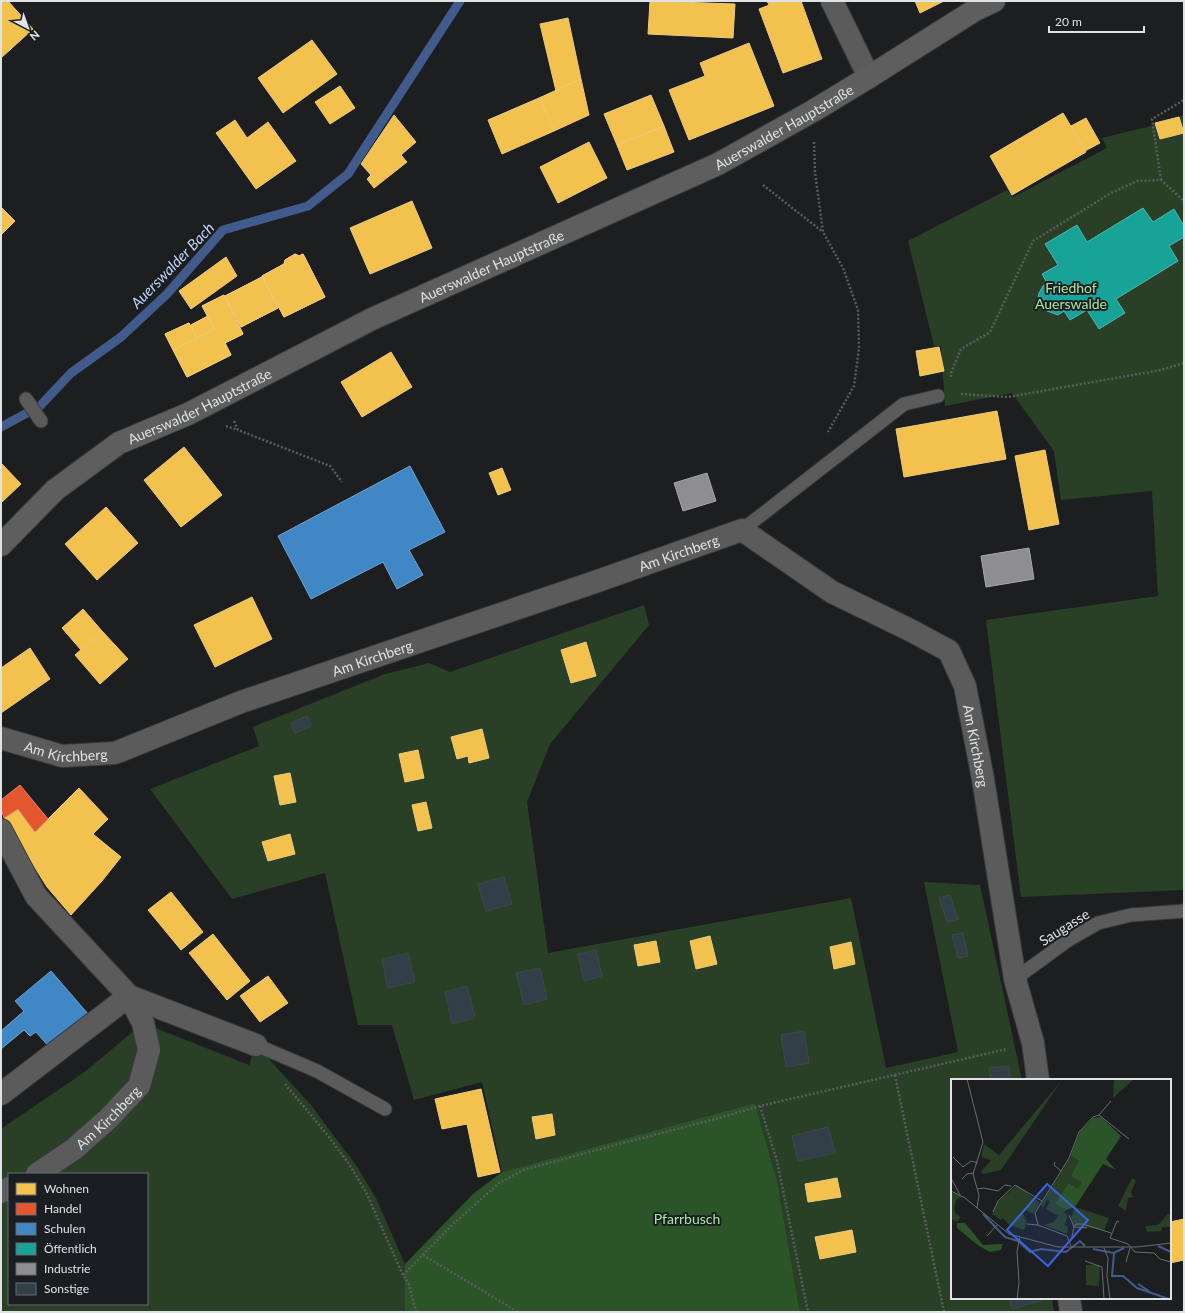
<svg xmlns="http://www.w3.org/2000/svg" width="1185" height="1313" font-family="Lato,sans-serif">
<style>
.green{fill:#294027;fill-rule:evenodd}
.forest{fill:#2c5429}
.homes{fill:#f2c14e;stroke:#edcb7c}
.shops{fill:#e4572e;stroke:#e38165}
.schools{fill:#3f88c5;stroke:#6fa3cf}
.public{fill:#17a398;stroke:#53b6af}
.industry{fill:#8d8d92;stroke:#a6a7ab}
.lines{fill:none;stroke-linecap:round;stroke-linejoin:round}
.stream{stroke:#415b8c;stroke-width:9}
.building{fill:#323f48;stroke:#434546}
.lane-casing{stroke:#383a3b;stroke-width:15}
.street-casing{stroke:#383a3b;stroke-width:24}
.secondary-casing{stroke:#383a3b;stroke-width:24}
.path{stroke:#5b5c5c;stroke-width:2.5;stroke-dasharray:2 2;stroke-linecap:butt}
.lane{stroke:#5b5b5b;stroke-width:13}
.street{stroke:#5b5b5b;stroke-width:22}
.secondary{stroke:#5d5e5d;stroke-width:22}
.labels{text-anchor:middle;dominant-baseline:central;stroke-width:4;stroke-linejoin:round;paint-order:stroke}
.street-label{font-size:14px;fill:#e0e3e6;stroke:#1a1e22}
.park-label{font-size:14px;fill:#a5e99d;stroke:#1a1e22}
.water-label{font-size:15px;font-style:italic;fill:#c3d5f5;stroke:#1a1e22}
.inset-river{fill:none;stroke:#415b8c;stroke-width:2}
.inset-road{fill:none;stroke:#6a6d6f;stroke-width:1}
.view{fill:#3a64da;fill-opacity:0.15;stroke:#3a64da;stroke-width:2}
.inset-edge{fill:none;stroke:#e0e3e6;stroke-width:2}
</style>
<rect width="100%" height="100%" fill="#1c1e20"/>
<!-- green -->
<g class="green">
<polygon points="1184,115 1184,890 1021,897 986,620 1158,596 1152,491 1061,500 1054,451 1012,393 945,406 941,346 934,346 908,241 1007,190 1013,197 1107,148 1102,138 1151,126"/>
<polygon points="644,605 649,625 550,744 527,802 548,953 851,898 886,1068 958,1052 924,882 980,885 1022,1080 952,1080 952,1298 1052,1298 1054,1312 800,1312 777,1180 755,1103 502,1172 482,1082 414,1100 392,1025 358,1025 325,873 232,899 150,789 259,746 253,727 385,674 429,663 450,672"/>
<path d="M 143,1023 L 249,1065 L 256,1045 L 311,1105 L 358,1168 L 376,1198 L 405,1264 L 405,1312 L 1,1312 L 1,1129 L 86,1071 ZM 9,1174 L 147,1174 L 147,1304 L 9,1304 Z"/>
</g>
<!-- forest -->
<polygon class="forest" points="755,1103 777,1180 800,1312 405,1312 405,1264 473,1194 502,1172"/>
<!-- homes -->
<g class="homes">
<polygon points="1,1 8,1 33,29 1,58"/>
<polygon points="650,1 735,4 733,38 648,34"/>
<polygon points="767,1 780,1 769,5"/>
<polygon points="780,1 801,1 822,59 783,73 759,9"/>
<polygon points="915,1 944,1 920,13"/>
<polygon points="568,18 581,79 556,91 540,24"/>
<polygon points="312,40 337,74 283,113 258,78"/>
<polygon points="749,43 774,106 689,140 669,90 705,76 700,63"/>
<polygon points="581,79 589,115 554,131 539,98"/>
<polygon points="340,86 355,108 330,124 315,102"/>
<polygon points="651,95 664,126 617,145 604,114"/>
<polygon points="539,98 554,131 502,154 488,120"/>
<polygon points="1063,113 1086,152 1012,195 990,156"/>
<polygon points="394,115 416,142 401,155 407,162 374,188 367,179 371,175 361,164"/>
<polygon points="1179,117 1184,133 1160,139 1155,123"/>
<polygon points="1086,118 1100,143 1085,151 1071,126"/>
<polygon points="235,120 247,138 268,122 296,161 256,189 216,133"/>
<polygon points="664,126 674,152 627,170 617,145"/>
<polygon points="589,142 607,178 558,203 540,167"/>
<polygon points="412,201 432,248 370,274 350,228"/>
<polygon points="1,207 15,221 1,235"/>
<polygon points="295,254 299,256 303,254 325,297 284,317 262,276 284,264 285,260"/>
<polygon points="295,254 299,256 303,254 325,297 284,317 262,276 284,264 285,260"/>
<polygon points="226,257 237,276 191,309 179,291"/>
<polygon points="262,277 278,308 241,327 225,296"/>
<polygon points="262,277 278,308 241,327 225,296"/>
<polygon points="224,295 243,334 225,343 231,355 187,377 165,334 189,323 197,338 191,325 208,316 202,306"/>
<polygon points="224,295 243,334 225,343 231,355 187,377 173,350 214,329 202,306"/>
<polygon points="208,316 214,329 197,338 191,325"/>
<polygon points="189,323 197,338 173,350 165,334"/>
<polygon points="939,347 944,371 920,376 916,351"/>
<polygon points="391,352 412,387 362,417 341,382"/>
<polygon points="997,411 1006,459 904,477 896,429"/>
<polygon points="184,447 222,495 181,527 144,480"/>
<polygon points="1045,450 1059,524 1029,530 1015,456"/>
<polygon points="1,463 21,484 1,503"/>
<polygon points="502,468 511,490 498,495 489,473"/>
<polygon points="106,507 138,543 97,580 65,544"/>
<polygon points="252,597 272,639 215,667 194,625"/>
<polygon points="83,609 102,631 81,650 62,628"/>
<polygon points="102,631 128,659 100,684 75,655"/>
<polygon points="586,642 596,676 571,683 561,650"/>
<polygon points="30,648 50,679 1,713 1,668"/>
<polygon points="482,729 489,758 469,763 468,756 457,759 451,737"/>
<polygon points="418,750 424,778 405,782 399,754"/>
<polygon points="290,773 296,802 280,805 274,776"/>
<polygon points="79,788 108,819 93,834 121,857 102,881 71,915 47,887 4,818 18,809 35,832"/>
<polygon points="426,802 432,828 418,831 412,805"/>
<polygon points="290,834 295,854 268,861 262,842"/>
<polygon points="171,892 203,932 181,950 148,910"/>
<polygon points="213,934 250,981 227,1000 189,953"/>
<polygon points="710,936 717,964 696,969 690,941"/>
<polygon points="656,941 660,962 638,966 634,945"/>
<polygon points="851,942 855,964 834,969 830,947"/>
<polygon points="268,976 288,1003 260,1022 240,996"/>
<polygon points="481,1089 500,1172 478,1177 467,1124 442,1129 435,1099"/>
<polygon points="552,1114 555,1135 536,1139 532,1117"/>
<polygon points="837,1178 841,1197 808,1202 805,1184"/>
<polygon points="1184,1219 1184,1260 1170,1263 1170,1222"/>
<polygon points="852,1230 856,1252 820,1259 815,1237"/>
</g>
<!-- shops -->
<polygon class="shops" points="20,785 48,819 35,832 18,809 4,818 1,809 1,800"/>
<!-- schools -->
<g class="schools">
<polygon points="410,466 445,532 409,550 423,575 397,589 383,562 311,599 278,536"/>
<polygon points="51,971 89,1015 50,1048 36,1032 30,1036 24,1030 1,1049 1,1031 24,1011 15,1001"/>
</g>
<!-- public -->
<polygon class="public" points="1143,208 1153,222 1174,209 1184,226 1184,237 1169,246 1178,261 1116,299 1125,313 1099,329 1087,310 1070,320 1064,311 1058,315 1047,311 1040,305 1038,298 1039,293 1043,286 1047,283 1042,274 1058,265 1045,244 1077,225 1087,242"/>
<!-- industry -->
<g class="industry">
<polygon points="707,473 716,501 683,511 674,483"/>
<polygon points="1029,548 1034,579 986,587 981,556"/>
</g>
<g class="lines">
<!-- stream -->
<polyline class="stream" points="1,427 40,406 71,373 121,337 167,294 223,230 308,206 348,174 460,1"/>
</g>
<!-- building -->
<g class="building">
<polygon points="307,716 311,726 295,733 291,723"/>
<polygon points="504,877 512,904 486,911 478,884"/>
<polygon points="950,895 958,919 947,922 939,898"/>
<polygon points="963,933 968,956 958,958 952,935"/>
<polygon points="596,950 602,976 584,981 578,954"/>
<polygon points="408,953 415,982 388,988 382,959"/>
<polygon points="540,968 547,999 524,1005 516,973"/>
<polygon points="467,986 475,1018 452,1024 445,992"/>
<polygon points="804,1031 809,1063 786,1067 781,1035"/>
<polygon points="1009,1066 1010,1080 991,1080 989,1068"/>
<polygon points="828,1127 835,1153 798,1161 792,1136"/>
<polygon points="1009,1298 1042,1298 1043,1300 1012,1309"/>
</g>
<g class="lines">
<defs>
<g id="lane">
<polyline points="26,399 41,421"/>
<polyline points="742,530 904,404 938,396"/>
<polyline points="1015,979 1067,941 1098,923 1131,915 1184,911"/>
<polyline points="256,1045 317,1071 385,1109"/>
</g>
<g id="street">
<polyline points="832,1 869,77"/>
<path id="s1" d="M 1,738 L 62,756 L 115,753 L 241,702 L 592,583 L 742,530 L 832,592 L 912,631 L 949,651 L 965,686 L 983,779 L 1015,979 L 1033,1043 L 1038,1080"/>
<polyline points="1,830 36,896 129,996 1,1094"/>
<polyline points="129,996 256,1045"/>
<path id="s2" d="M 37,1174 L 74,1149 L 109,1118 L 139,1086 L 149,1050 L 143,1023 L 129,996"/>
<polyline points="1,1192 9,1188"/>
<polyline points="1069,1298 1071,1312"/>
</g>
<g id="secondary">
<path id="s3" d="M 1,545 L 55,490 L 119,443 L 188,414 L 372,319 L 718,164 L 813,111 L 869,77 L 975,10 L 994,1"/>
</g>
</defs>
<!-- lane casing -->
<use href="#lane" class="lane-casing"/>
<!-- street casing -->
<use href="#street" class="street-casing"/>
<!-- secondary casing -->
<use href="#secondary" class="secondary-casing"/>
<!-- path -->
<g class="path">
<polyline points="814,142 815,172 823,232 843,268 858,310 859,348 854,386 828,432"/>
<polyline points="1161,180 1152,119 1184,100"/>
<polyline points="763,185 823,232"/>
<polyline points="951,377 951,373 961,349 990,332 1033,241 1111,193 1137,181 1161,180 1184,201"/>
<polyline points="961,394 1008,397 1161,370 1184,363"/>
<polyline points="234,421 238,430 330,466 342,482"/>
<polyline points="226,426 238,430"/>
<polyline points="895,1075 944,1312"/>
<polyline points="285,1084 329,1137 349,1164 366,1192 401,1271 409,1285 416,1312"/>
<polyline points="760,1106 777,1161 808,1312"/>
<polyline points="423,1255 518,1312"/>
<polyline points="403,1275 452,1225 499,1183 523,1170 623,1143 719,1118 760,1106 1007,1049"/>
</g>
<!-- lane -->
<use href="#lane" class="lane"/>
<!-- street -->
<use href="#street" class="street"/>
<!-- secondary -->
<use href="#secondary" class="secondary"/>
</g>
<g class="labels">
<!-- street labels -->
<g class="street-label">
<text stroke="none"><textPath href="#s3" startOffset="893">Auerswalder Hauptstraße</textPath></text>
<text stroke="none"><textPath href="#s3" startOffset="569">Auerswalder Hauptstraße</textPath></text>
<text stroke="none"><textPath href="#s3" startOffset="245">Auerswalder Hauptstraße</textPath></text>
<text stroke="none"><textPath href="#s1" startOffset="715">Am Kirchberg</textPath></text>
<text stroke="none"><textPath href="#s1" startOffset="391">Am Kirchberg</textPath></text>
<text stroke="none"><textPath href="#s1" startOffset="1122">Am Kirchberg</textPath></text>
<text stroke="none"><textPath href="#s1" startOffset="67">Am Kirchberg</textPath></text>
<text transform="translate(1064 927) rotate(-32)">Saugasse</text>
<text stroke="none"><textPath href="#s2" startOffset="91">Am Kirchberg</textPath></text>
</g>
<!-- park labels -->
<g class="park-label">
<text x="1071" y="287">Friedhof<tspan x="1071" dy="16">Auerswalde</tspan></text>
<text x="687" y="1218">Pfarrbusch</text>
</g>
<!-- water labels -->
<g class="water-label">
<text transform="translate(172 265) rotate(-46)">Auerswalder Bach</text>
</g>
</g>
<!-- overview -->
<g transform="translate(951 1079)">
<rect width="220" height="220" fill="#1c1e20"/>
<path d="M 163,0 L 183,0 L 162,19 ZM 111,1 L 50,91 L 32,95 L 30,93 L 40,81 L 30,78 L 33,65 L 48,76 ZM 120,77 L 128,82 L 131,103 L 127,109 L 117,104 L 105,125 L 115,131 L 113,134 L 116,136 L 116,140 L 113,146 L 117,148 L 116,155 L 93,146 L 103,143 L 107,137 L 95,130 L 99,122 L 96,121 L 92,128 L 90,126 ZM 181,99 L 185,101 L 180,113 L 182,118 L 177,119 L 175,132 L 167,127 ZM 66,106 L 89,124 L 82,135 L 75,131 L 72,134 L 76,144 L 73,151 L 58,146 L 52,139 L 50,141 L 41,135 L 47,123 ZM 0,113 L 11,118 L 6,120 L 3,129 L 4,134 L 10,138 L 6,143 L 0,140 ZM 124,128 L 158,139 L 153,151 L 123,147 L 120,139 ZM 217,135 L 220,136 L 220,148 L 211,148 L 210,152 L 196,153 L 194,147 L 207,146 ZM 135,186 L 149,186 L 148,207 L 135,206 Z" fill="#294027"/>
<path d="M 150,38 L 170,57 L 155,80 L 165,91 L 152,85 L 124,128 L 115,131 L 104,125 L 106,122 L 117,104 L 127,109 L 131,103 L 120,97 L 128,82 L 120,77 L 121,73 L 129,53 L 142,39 ZM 6,144 L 14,144 L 32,166 L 52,165 L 50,171 L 39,173 L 28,167 L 6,149 Z" fill="#2c5429"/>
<path class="inset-river" d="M 32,135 L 54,158 L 67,162 L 79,173 L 90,170 L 115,173 L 129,162 L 134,167M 207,167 L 220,173M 142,170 L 163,174 L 173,169M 163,175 L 161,197 L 172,197 L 186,209 L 218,220M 187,205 L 198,212"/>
<path class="inset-road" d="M 16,0 L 32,63 L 22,95 L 28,116 L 26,129M 148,36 L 178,60M 2,78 L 12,88 L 20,82 L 27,84M 104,83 L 103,86 L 110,92M 0,99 L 9,116M 11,100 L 16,95 L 23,94M 26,110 L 33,109 L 47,112 L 54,106 L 60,107M 0,112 L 14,119 L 58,155 L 107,168 L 186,168 L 220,164M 42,133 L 47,122 L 64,106 L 91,122M 118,136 L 123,148 L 125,145 L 132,145 L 160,154M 168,143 L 166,142 L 159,159 L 177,165 L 184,173 L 203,174 L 209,180 L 220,183M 76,145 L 87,146 L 116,157 L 120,167M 87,146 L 84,134 L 118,79 L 128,53 L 142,38 L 148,36 L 160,22M 36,157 L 46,146M 120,162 L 123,148 L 136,149M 153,169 L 157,179 L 156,197 L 159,220M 134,182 L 151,188 L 153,220M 175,183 L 179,169M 66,220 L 68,204 L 66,172 L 69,158"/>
<path class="view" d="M 96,105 L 137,141 L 97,187 L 56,151 Z"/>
<rect width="220" height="220" class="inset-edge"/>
</g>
<!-- border -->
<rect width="1185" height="1313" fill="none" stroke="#e0e3e6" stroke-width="4"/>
<!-- legend -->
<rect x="8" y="1173" width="140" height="132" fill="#1a1e22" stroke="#696d70"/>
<rect x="16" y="1183" width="20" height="12" fill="#f2c14e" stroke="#696d70"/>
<text x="44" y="1193" font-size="12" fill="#e0e3e6">Wohnen</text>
<rect x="16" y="1203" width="20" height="12" fill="#e4572e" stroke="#696d70"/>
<text x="44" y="1213" font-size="12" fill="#e0e3e6">Handel</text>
<rect x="16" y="1223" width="20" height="12" fill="#3f88c5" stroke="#696d70"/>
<text x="44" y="1233" font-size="12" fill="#e0e3e6">Schulen</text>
<rect x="16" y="1243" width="20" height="12" fill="#17a398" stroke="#696d70"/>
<text x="44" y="1253" font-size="12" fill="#e0e3e6">Öffentlich</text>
<rect x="16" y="1263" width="20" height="12" fill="#8d8d92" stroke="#696d70"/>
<text x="44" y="1273" font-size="12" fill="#e0e3e6">Industrie</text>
<rect x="16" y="1283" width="20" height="12" fill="#323f48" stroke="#696d70"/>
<text x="44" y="1293" font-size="12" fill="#e0e3e6">Sonstige</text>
<!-- north arrow -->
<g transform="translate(28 28) rotate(139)" stroke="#1a1e22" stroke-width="3" paint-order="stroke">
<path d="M0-3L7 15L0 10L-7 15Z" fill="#e0e3e6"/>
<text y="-6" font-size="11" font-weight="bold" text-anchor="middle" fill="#e0e3e6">N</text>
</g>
<!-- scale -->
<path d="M1049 26v6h95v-6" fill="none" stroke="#e0e3e6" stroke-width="2"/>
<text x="1055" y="26" font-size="12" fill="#e0e3e6" stroke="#1a1e22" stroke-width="3" paint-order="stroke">20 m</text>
</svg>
